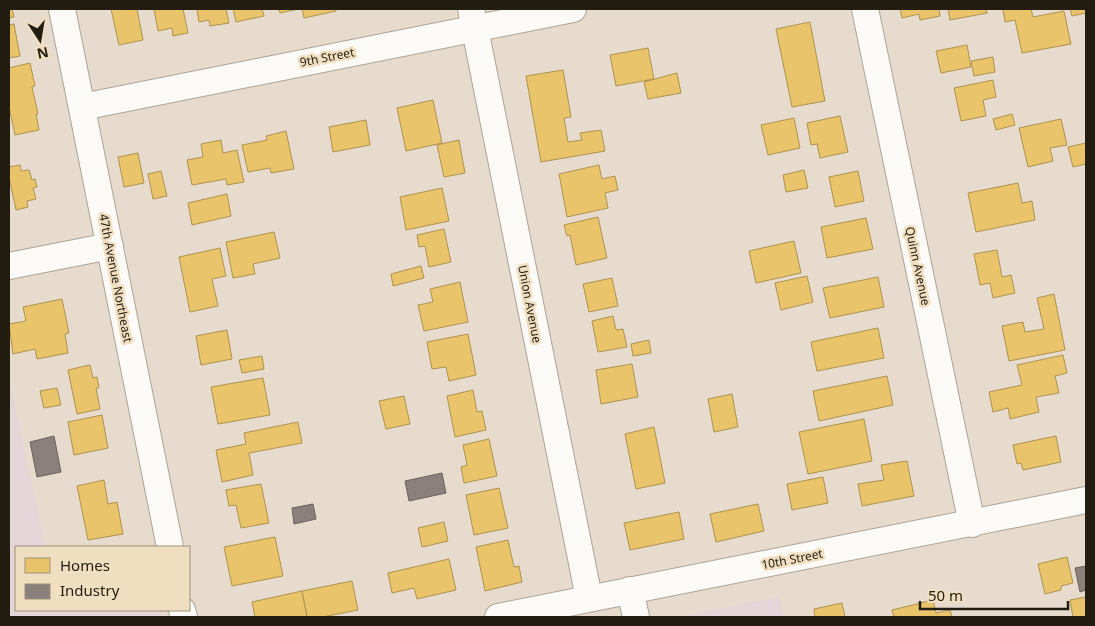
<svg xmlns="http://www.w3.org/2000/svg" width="1095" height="626" font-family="'Noto Sans',sans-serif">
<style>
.education{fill:#e4d5d8}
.homes{fill:#e9c46a;stroke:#ae924f}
.industry{fill:#8a817c;stroke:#6b635c}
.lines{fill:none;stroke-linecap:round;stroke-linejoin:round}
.minor-casing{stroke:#aca498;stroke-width:28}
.minor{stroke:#fbfaf7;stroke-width:26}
.labels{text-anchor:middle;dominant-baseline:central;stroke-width:5;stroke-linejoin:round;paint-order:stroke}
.street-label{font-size:12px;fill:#231c11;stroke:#f0dec1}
</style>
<rect width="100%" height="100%" fill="#e6dbcc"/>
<!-- education -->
<g class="education">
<polygon points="9,379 45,545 44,547 16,547 16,610 161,610 162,617 9,617"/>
<polygon points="779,597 784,617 677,617"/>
</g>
<!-- homes -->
<g class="homes">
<polygon points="9,9 12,9 14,17 9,18"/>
<polygon points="111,9 137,9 143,40 119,45"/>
<polygon points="154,9 183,9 188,33 173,36 172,28 158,31"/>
<polygon points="197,9 226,9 229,23 210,26 209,20 199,22"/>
<polygon points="233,9 262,9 264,16 236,22"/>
<polygon points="279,9 299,9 280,13"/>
<polygon points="302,9 335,9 336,11 304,18"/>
<polygon points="900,9 939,9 940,16 920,20 919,14 902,18"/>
<polygon points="948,9 986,9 987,13 950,20"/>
<polygon points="1003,9 1031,9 1033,17 1064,11 1071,44 1022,53 1015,20 1005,22"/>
<polygon points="1070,9 1086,9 1086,13 1072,16"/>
<polygon points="810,22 825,101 792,107 776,29"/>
<polygon points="14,24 20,56 9,58 9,25"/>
<polygon points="967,45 971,67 941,73 936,51"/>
<polygon points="648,48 654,79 616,86 610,55"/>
<polygon points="993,57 995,72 974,76 971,61"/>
<polygon points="30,63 35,86 32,87 38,114 36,114 39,130 15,135 9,107 9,68"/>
<polygon points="563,70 571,117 564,118 568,142 582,140 580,133 601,130 605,151 541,162 526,76"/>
<polygon points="677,73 681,93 648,99 644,82"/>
<polygon points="993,80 996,97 983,100 986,116 961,121 954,88"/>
<polygon points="433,100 442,143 406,151 397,108"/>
<polygon points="1012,114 1015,125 996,130 993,119"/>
<polygon points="840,116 848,152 820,158 817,144 811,145 807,123"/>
<polygon points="794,118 800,148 768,155 761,125"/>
<polygon points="1061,119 1067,145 1050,148 1053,161 1028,167 1019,128"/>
<polygon points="366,120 370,145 333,152 329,127"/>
<polygon points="286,131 294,169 271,173 270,168 248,172 242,145 267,140 266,136"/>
<polygon points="221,140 223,153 237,150 244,182 227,185 226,179 192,185 187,160 203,157 201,144"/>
<polygon points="459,140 465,173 444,177 437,145"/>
<polygon points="1086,143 1086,164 1073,167 1068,147"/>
<polygon points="138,153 144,183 124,187 118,157"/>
<polygon points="20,165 21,171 29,170 32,180 35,179 37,187 33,188 36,199 27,201 28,207 16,210 9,177 9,167"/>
<polygon points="599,165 602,179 615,176 618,190 605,193 608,208 567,217 559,174"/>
<polygon points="804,170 808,188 786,192 783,175"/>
<polygon points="161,171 167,196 153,199 148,174"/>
<polygon points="858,171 864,201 835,207 829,177"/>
<polygon points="1018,183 1022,203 1032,201 1035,220 976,232 968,193"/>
<polygon points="442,188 449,221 406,230 400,197"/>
<polygon points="227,194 231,216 192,225 188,203"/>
<polygon points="598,217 607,258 576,265 570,235 567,236 564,225"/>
<polygon points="866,218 873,249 827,258 821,227"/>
<polygon points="444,229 451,262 429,267 425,246 419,247 417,235"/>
<polygon points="274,232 280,258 253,264 255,274 233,278 226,242"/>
<polygon points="794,241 801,273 756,283 749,251"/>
<polygon points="220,248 226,276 212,279 218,306 190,312 179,257"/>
<polygon points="997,250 1002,277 1011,275 1015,293 993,298 990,283 980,285 974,254"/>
<polygon points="421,266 424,278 393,286 391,274"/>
<polygon points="807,276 813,302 781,310 775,283"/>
<polygon points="878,277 884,307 830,318 823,288"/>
<polygon points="612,278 618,306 589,312 583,284"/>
<polygon points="460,282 468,322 424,331 418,305 433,302 430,289"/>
<polygon points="1054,294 1065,350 1009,361 1002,326 1023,322 1025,332 1044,329 1037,298"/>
<polygon points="62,299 69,333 65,334 68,353 37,359 35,349 13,354 9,324 26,321 23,307"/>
<polygon points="613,316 616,330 623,329 627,347 598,352 592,321"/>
<polygon points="878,328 884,358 817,371 811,342"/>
<polygon points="227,330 232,359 201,365 196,336"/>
<polygon points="468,334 476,375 449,381 446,367 432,369 427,342"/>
<polygon points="649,340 651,353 633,356 631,344"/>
<polygon points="1063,355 1067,373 1055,376 1059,393 1036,397 1039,412 1010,419 1008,408 993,412 989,392 1022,385 1017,365"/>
<polygon points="262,356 264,369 242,373 239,360"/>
<polygon points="632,364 638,397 601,404 596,370"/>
<polygon points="90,365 93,378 97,377 99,388 96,388 100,409 77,414 68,370"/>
<polygon points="887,376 893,405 819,421 813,391"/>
<polygon points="263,378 270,415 218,424 211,387"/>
<polygon points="57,388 61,405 44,408 40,391"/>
<polygon points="473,390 477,412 482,411 486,430 455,437 447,396"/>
<polygon points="732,394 738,427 714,432 708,399"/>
<polygon points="404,396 410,424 386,429 379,401"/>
<polygon points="102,415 108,448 74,455 68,422"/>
<polygon points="864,419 872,461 808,474 799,432"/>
<polygon points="298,422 302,443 249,453 253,475 222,482 216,450 246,444 244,433"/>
<polygon points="654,427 665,483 636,489 625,434"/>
<polygon points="1056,436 1061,462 1023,470 1021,463 1017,464 1013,445"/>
<polygon points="489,439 497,476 464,483 461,467 467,465 463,445"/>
<polygon points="907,461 914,496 862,506 858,484 884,480 881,465"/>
<polygon points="823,477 828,503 792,510 787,484"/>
<polygon points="104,480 108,504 117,502 123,534 88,540 77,486"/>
<polygon points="261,484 269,523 241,528 236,505 229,506 226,490"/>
<polygon points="499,488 508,528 474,535 466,495"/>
<polygon points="758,504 764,531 716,542 710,514"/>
<polygon points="679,512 684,539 630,550 624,523"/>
<polygon points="444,522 448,541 422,547 418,528"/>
<polygon points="275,537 283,576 232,586 224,547"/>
<polygon points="508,540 514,567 519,566 522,582 485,591 476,547"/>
<polygon points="1067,557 1073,583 1061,586 1061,590 1045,594 1038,564"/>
<polygon points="449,559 456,590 417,599 414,588 392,593 388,573"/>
<polygon points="352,581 358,610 322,617 307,617 302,591"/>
<polygon points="302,591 307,617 255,617 252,602"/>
<polygon points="1086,597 1086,617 1073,617 1070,600"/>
<polygon points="933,600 936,613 950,610 952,617 894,617 892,610"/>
<polygon points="842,603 845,617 815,617 814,609"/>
</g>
<!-- industry -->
<g class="industry">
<polygon points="54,436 61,472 37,477 30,442"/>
<polygon points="442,473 446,493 409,501 405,481"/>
<polygon points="313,504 316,519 294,524 292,508"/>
<polygon points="1086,566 1086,590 1080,592 1075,568"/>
</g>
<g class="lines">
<defs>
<g id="minor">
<polyline points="62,9 170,547"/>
<polyline points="471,9 589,598"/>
<polyline points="865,9 972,524"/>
<polyline points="82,107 573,9"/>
<polyline points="9,266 110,246"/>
<polyline points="630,590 636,617"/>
<polyline points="182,610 184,617"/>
<polyline points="498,617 1086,500"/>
</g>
</defs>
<!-- minor casing -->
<use href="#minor" class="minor-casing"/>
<!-- minor -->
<use href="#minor" class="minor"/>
</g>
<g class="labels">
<!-- street labels -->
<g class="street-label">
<text transform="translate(327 57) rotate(-11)">9th Street</text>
<text transform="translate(918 266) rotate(78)">Quinn Avenue</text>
<text transform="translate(116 278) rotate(79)">47th Avenue Northeast</text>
<text transform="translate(530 304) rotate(79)">Union Avenue</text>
<text transform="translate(792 559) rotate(-11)">10th Street</text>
</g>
</g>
<!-- border -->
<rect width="1095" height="626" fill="none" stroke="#231c11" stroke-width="20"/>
<!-- legend -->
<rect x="15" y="546" width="175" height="65" fill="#f0dec1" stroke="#9e907b"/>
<rect x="25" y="558" width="25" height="15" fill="#e9c46a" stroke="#9e907b"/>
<text x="60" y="571" font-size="15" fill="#231c11">Homes</text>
<rect x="25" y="584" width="25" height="15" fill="#8a817c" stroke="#9e907b"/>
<text x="60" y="596" font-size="15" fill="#231c11">Industry</text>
<!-- north arrow -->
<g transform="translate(40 40) rotate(168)" stroke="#f0dec1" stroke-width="4" paint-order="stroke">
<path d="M0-4L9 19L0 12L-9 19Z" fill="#231c11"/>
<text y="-8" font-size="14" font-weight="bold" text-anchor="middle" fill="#231c11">N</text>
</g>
<!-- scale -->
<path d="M920 601v8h148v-8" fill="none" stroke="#231c11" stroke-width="2.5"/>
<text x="928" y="601" font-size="15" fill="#231c11" stroke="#f0dec1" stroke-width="4" paint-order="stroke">50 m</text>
</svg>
